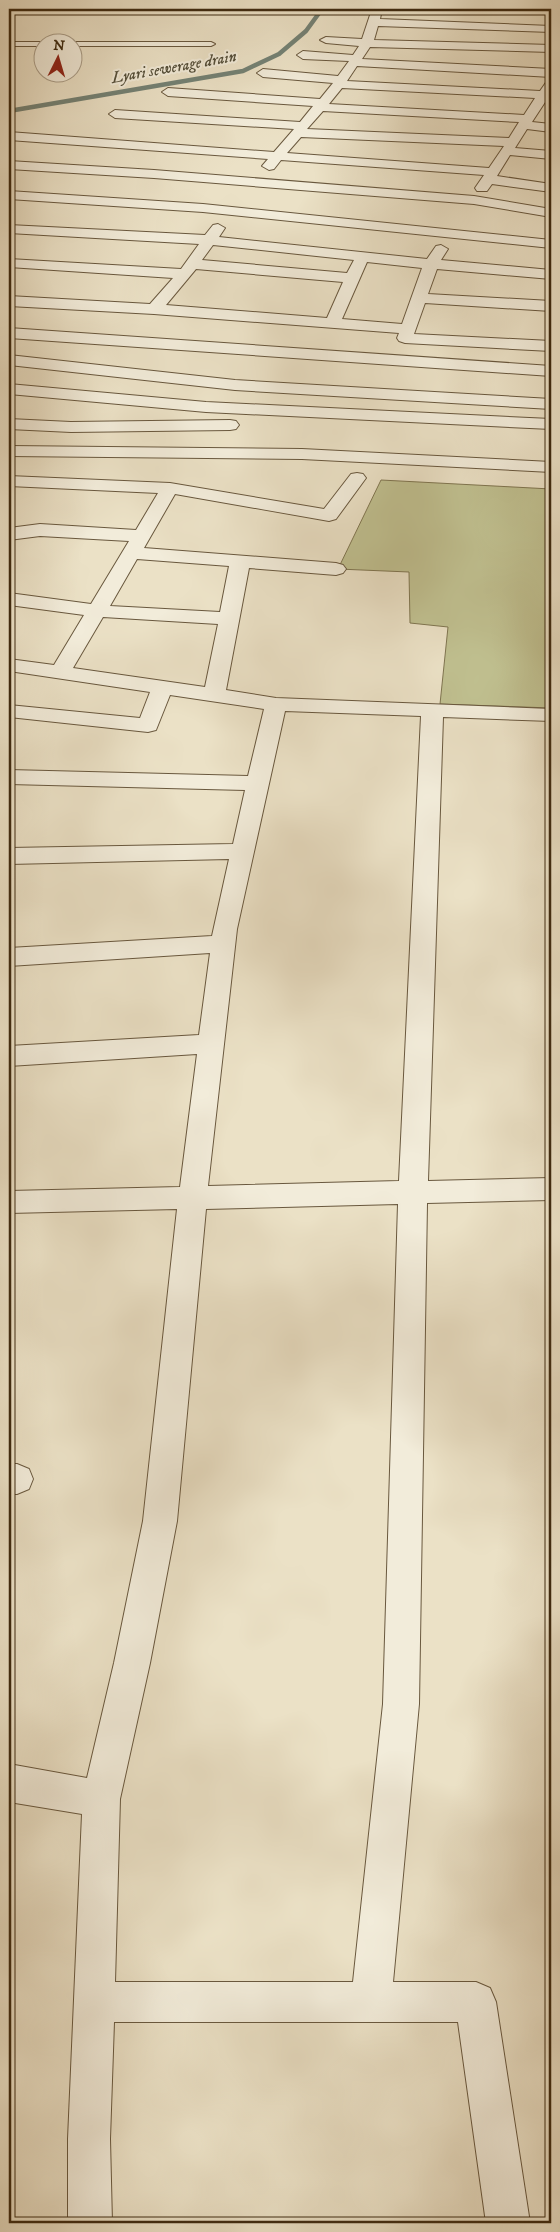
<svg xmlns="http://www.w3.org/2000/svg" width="560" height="2232" font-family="'IM FELL DW Pica',serif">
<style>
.green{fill:#c0c090;stroke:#7f7550}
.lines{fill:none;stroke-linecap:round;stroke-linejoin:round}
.stream{stroke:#748275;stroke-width:4.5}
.service-casing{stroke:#69583e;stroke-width:2}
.minor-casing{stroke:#69583e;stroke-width:2}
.service{fill:#f2ecda;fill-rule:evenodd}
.minor{fill:#f2ecda;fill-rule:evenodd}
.labels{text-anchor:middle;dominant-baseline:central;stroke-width:4;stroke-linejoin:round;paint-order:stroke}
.far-water-label{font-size:16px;font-style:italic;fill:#544f3a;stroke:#f2ecda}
</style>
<rect width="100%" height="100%" fill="#ebe1c6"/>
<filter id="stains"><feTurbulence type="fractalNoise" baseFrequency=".004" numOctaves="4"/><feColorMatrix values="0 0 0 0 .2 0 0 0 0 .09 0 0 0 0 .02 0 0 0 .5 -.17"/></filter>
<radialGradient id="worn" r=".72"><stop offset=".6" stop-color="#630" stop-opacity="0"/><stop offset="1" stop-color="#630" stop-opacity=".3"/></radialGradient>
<!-- green -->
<polygon class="green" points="381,480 551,489 551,708 440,704 448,627 410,623 409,572 338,569"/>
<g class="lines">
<!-- stream -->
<polyline class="stream" points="9,111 243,71 279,54 306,31 322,9"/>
<defs>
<g id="service">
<polygon points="9,42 45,42 42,42 42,46 9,46"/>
<polygon points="69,42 211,42 215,44 211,46 72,46 72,42"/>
</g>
<g id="minor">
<path d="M 372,9 L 382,9 L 380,19 L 551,26 L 551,32 L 378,26 L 374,40 L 551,45 L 551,52 L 370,47 L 362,59 L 551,69 L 551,77 L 357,66 L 347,81 L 540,91 L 547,81 L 551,80 L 551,93 L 532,122 L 551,124 L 551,132 L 527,129 L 515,148 L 551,151 L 551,159 L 510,155 L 497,176 L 551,184 L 551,192 L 492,184 L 487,191 L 477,191 L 475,188 L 484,175 L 281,160 L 274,169 L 269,170 L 262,166 L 268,159 L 9,140 L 9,132 L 274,152 L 294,129 L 115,118 L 109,114 L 115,110 L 300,122 L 313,106 L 168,96 L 162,92 L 168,88 L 320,99 L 333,83 L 263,77 L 257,73 L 263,69 L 338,76 L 349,61 L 303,59 L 297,55 L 303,51 L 353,55 L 359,46 L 326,43 L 320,40 L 326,37 L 362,39 ZM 342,88 L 535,98 L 524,115 L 329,104 ZM 323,111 L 519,122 L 509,138 L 307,129 ZM 301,137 L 504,146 L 489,168 L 287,153 Z"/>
<polygon points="542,9 551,9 551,12 544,11"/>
<polygon points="9,161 154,170 474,196 551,209 551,217 474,204 154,178 9,169"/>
<polygon points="9,191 203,204 551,240 551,248 203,212 9,199"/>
<path d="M 218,224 L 225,228 L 219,237 L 427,259 L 436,246 L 441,245 L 448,249 L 441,260 L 551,270 L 551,279 L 437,269 L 428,294 L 551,301 L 551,311 L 425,303 L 414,334 L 551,341 L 551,351 L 405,343 L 399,341 L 397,338 L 399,333 L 154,314 L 9,306 L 9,296 L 150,304 L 173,278 L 9,267 L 9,259 L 181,269 L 199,244 L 9,233 L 9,225 L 205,235 L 213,225 ZM 213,245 L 354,260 L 347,273 L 202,260 ZM 367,262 L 422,268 L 402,324 L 342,319 ZM 196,269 L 343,282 L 327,318 L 166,305 Z"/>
<polygon points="9,328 551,366 551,376 9,338"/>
<polygon points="9,355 235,380 551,399 551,409 235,390 9,365"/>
<polygon points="9,384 206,402 551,419 551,429 206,412 9,394"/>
<polygon points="9,419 71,422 230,420 236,421 239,425 236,429 230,430 71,432 9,429"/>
<polygon points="9,446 302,449 551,462 551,472 302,459 9,456"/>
<path d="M 357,473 L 363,474 L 366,478 L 336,519 L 329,521 L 175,494 L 144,548 L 336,563 L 343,565 L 346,569 L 343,573 L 336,575 L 249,568 L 226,690 L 276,698 L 551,709 L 551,721 L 443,717 L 428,1181 L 551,1178 L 551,1200 L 427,1203 L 419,1704 L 393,1982 L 476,1982 L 490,1988 L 496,2002 L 530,2223 L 486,2223 L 458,2022 L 114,2022 L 110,2139 L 112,2223 L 68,2223 L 68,2139 L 82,1814 L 9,1802 L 9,1764 L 87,1778 L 114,1663 L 143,1521 L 177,1209 L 9,1213 L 9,1191 L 180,1187 L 197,1054 L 9,1066 L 9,1046 L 199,1035 L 210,953 L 9,966 L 9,948 L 212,936 L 229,859 L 9,864 L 9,848 L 233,844 L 245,790 L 9,784 L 9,770 L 248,776 L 264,709 L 170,695 L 156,730 L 148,732 L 9,717 L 9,705 L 140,718 L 150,692 L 9,671 L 9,659 L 54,665 L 84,615 L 9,605 L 9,593 L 91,604 L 129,541 L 40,536 L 9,540 L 9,528 L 40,524 L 136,530 L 158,493 L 9,486 L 9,476 L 170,483 L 324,509 L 351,474 ZM 137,559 L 229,566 L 220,612 L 110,606 ZM 103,617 L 218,624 L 205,687 L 73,668 ZM 285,711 L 421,716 L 399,1181 L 208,1186 L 237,929 ZM 398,1204 L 383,1704 L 353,1982 L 115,1982 L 120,1799 L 150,1663 L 177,1521 L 206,1209 Z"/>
<polygon points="9,1464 17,1464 29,1469 33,1479 29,1489 17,1494 9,1494"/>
</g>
</defs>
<!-- service casing -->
<use href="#service" class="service-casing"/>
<!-- minor casing -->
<use href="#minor" class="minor-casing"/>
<!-- service -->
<use href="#service" class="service"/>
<!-- minor -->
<use href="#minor" class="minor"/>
</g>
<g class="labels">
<!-- far-water labels -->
<g class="far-water-label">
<text transform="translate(174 67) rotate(-10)">Lyari sewerage drain</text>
</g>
</g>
<!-- margin -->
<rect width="560" height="2232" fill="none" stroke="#ebe1c6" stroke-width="30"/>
<rect x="10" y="10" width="540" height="2212" fill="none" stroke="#3e2a10" stroke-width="2.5"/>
<rect x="15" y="15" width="530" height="2202" fill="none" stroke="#3e2a10"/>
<!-- north arrow -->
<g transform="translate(58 58) rotate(5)"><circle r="24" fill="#f2ecda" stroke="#aa9e89"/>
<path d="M0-4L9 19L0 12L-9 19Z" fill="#8f2418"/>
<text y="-8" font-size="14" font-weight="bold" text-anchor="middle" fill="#3e2a10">N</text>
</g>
<rect width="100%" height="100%" filter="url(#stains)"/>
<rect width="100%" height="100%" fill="url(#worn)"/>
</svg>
